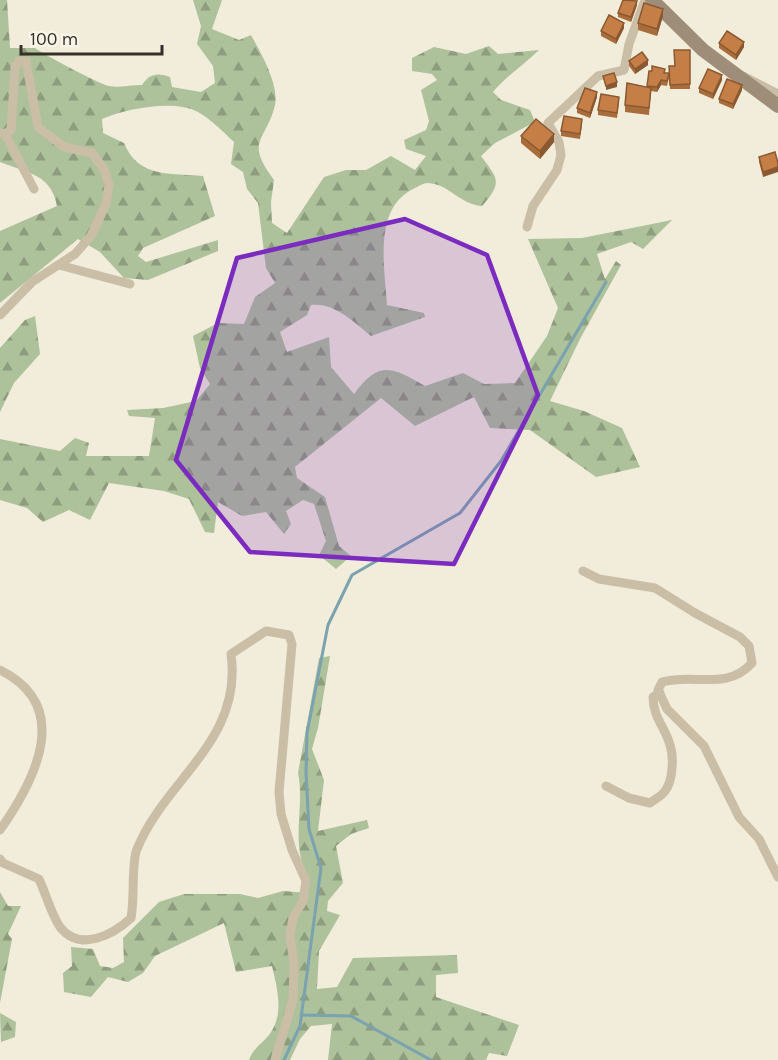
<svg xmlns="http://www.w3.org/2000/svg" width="778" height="1060" font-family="Karla,sans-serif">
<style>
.forest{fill:url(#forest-firs)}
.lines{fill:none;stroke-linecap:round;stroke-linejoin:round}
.stream{stroke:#7aa2af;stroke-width:3}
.street{stroke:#cabea7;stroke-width:9}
.secondary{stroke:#9e8e79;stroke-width:14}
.wall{fill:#a96d3c}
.shaded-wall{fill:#8a5931}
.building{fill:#c57f46;stroke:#8a5931;stroke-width:1.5}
.marked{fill:#7b2cbf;fill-opacity:0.2;stroke:#7b2cbf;stroke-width:4.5;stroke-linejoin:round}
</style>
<defs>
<pattern id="forest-firs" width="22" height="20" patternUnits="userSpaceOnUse" patternTransform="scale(1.5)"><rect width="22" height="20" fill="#adc19b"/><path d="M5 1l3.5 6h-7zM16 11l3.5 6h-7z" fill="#8e9d7e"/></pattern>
</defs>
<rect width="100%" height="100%" fill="#f2ecdb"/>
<!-- forest -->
<g class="forest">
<path d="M 0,0 L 7,0 L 10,48 L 35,48 C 41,53 101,85 109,86 C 119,88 131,85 142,85 C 149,74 157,72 170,77 L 172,87 L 201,92 L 215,83 L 213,66 L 197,44 L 201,26 L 193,0 L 222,0 L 212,29 L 239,40 L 251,35 C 261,53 279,84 275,105 C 266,142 244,140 274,180 L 271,202 L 272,223 L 287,233 L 324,177 L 346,170 L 366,170 L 391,156 L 415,170 L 426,156 L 406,149 L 404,140 L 426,130 L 429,121 L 421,90 L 437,80 L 432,74 L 412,71 L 412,58 L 434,47 L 466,54 L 489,46 L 498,54 L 539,50 C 524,65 507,75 493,92 L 501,100 L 530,110 L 535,122 L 495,143 L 481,156 C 498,179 503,182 482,206 C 459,204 449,184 428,183 C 422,183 416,188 411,190 C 373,211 385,269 387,305 L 424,313 L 425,317 L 371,336 C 354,322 334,302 311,305 L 307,315 L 280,332 L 287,352 L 329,337 L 331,367 L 354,394 C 379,360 392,367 425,386 L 463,373 L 484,384 L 515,383 L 547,336 L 558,308 L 528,239 L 582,238 L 672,220 L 643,249 L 631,242 L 597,254 L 605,279 L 616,261 L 621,265 L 580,339 L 550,401 L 584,411 L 622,428 L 640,467 L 596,477 L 530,430 L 490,428 L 474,397 L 415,426 L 381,398 L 295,467 L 297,478 L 325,497 L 339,546 L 351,556 L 336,569 L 319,555 L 326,541 L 314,504 L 303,500 L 286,511 L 291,524 L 284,534 L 266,512 L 242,516 L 218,502 L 214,533 L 205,532 L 189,499 L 164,491 L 109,483 L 90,520 L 69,510 L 43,522 L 27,508 L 0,500 L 0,439 L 60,451 L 75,438 L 89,443 L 86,456 L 149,456 L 155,418 L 129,416 L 127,410 L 163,408 L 196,401 L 210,384 L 200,368 L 193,336 L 218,323 L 244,324 L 255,297 L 275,283 L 266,268 L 258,203 L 247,189 L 243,172 L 231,164 L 234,142 C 223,132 211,119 198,112 C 173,99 126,109 102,119 L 103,133 L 124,143 C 138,178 170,173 203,176 L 215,216 L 143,248 L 138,256 L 146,262 L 218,240 L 218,251 L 148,280 L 124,278 L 100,252 L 78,239 L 0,303 L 0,231 L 57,206 C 51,174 28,173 0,162 Z"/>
<polygon points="35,316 40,354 14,383 0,412 0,348 25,320"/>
<path d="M 330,656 L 318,728 L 312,749 L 324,780 L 318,831 L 367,820 L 369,828 L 351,834 L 336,846 L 343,883 L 328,901 L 327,911 L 340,915 L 319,951 L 317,989 L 337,987 L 353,958 L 457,955 L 458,973 L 436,975 L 436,997 L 519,1025 L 507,1056 L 489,1053 L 486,1060 L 328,1060 L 332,1024 L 311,1026 L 300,1039 L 290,1060 L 249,1060 C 253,1048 262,1044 269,1035 C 285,1014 277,988 272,966 L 236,972 L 224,923 L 155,956 L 143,973 L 128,982 L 108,977 L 91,997 L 64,992 L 63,973 L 72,966 L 71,947 L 93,949 L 100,966 L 113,968 L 124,962 L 123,938 L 159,902 L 184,894 L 240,894 L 258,898 L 283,891 L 308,893 C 308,874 300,862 299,846 C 297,821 303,797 298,773 L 319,658 Z"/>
<polygon points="0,892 8,906 21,906 8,934 12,939 0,1003"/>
<polygon points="0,1013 16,1022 15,1037 1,1042"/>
</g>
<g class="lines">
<!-- stream -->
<g class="stream">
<polyline points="301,1015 351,1016 431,1060"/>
<polyline points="284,1060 300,1026 321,868 309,829 306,773 307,733 328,625 352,575 460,513 501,461 606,282"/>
</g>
<!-- street -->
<g class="street">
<polyline points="743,76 778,94"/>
<polyline points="0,133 5,134 11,130 15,67 19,61 26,61 38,127 64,147 92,153 104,169 109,185 106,204 91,236 75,254 32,282 0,315"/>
<polyline points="5,134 34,189"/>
<polyline points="527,227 533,206 557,170 561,155 559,142 548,123 598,76 624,70 629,44 645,0"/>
<polyline points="59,265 130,284"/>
<path d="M 583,571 L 599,579 L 655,588 L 695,613 L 740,637 L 749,646 L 752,663 C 727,691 694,673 662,682 L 658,690 L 667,709 L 704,746 L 739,817 L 759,839 L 778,877"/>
<path d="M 0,670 C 73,706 36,779 0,830"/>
<path d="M 606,786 L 629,798 L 650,803 C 655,799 662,796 665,791 C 673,781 674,757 670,745 C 665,727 653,717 653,697 L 660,693"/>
<path d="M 0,859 L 3,863 L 39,879 C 46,894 51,914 60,927 C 80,953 114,934 131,918 C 135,898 131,863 137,849 C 166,778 243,741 231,654 L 266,631 L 289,635 L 292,644 L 279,792 L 281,814 L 292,850 L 306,881 L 303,901 L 293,918 L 290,935 L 294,964 L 293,1000 L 275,1060"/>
</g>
<!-- secondary -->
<polyline class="secondary" points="652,0 703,50 778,106"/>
</g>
<!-- wall -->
<g class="wall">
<polygon points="637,5 631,22 618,17 618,13"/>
<polygon points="663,16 657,36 638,30 638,23"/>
<polygon points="624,28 616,44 601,36 601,31"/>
<polygon points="719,43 744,47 736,60 719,48"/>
<polygon points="690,50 690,89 670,89 669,66 675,66"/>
<polygon points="629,61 648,65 635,74 629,66"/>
<polygon points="649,71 665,73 669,78 667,86 661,85 657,92 651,91 649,115 625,112 625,105 647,88"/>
<polygon points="722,80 713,99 699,93 699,88"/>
<polygon points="742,90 733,109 719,103 719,99"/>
<polygon points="597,97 590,118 577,113 577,108"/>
<polygon points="619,102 617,118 598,115 598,110"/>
<polygon points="582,124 580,139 561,136 561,131"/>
<polygon points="521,136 554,142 540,159 521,143"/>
<polygon points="759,157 778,163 763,177 759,162"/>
</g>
<!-- shaded-wall -->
<g class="shaded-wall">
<polygon points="637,1 637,5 631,22 631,17"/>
<polygon points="663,9 663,16 657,36 657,29"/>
<polygon points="624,23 624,28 616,44 616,39"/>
<polygon points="744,42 744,47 736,60 736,55"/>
<polygon points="648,60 648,65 635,74 635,69"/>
<polygon points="722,75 722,80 713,99 713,94"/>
<polygon points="661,80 661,85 657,92 657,87"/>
<polygon points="617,82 617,87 606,90 606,86"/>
<polygon points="742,85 742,90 733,109 733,104"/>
<polygon points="597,92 597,97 590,118 590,113"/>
<polygon points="554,134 554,142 540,159 540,151"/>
<polygon points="778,167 778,172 763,177 763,172"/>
</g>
<!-- building -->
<g class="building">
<polygon points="623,0 637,1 631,17 618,13"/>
<polygon points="644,3 663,9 657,29 638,23"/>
<polygon points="609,15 624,23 616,39 601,31"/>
<polygon points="727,31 744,42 736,55 719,43"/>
<polygon points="674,50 690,50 690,84 670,85 669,66 675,66"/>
<polygon points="642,52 648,60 635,69 629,61"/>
<polygon points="652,66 665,69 664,73 669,73 667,81 661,80 657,87 647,86 649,71 652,71"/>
<polygon points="708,69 722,75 713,94 699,88"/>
<polygon points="614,73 617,82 606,86 603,76"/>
<polygon points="727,79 742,85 733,104 719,99"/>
<polygon points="627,83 651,88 649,108 625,105"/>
<polygon points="585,88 597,92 590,113 577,108"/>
<polygon points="601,94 619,97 617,113 598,110"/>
<polygon points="564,116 582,119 580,134 561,131"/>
<polygon points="536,119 554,134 540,151 521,136"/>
<polygon points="775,152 778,163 778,167 763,172 759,157"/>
</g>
<!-- marked area -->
<path class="marked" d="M 405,219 L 487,255 L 538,395 L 454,564 L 250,552 L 176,460 L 237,258 Z"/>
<!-- scale -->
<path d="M21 45v9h141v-9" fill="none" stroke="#362f28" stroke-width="3"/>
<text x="30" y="45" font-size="18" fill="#362f28" stroke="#f9f5e8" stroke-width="4.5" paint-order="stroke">100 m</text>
</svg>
